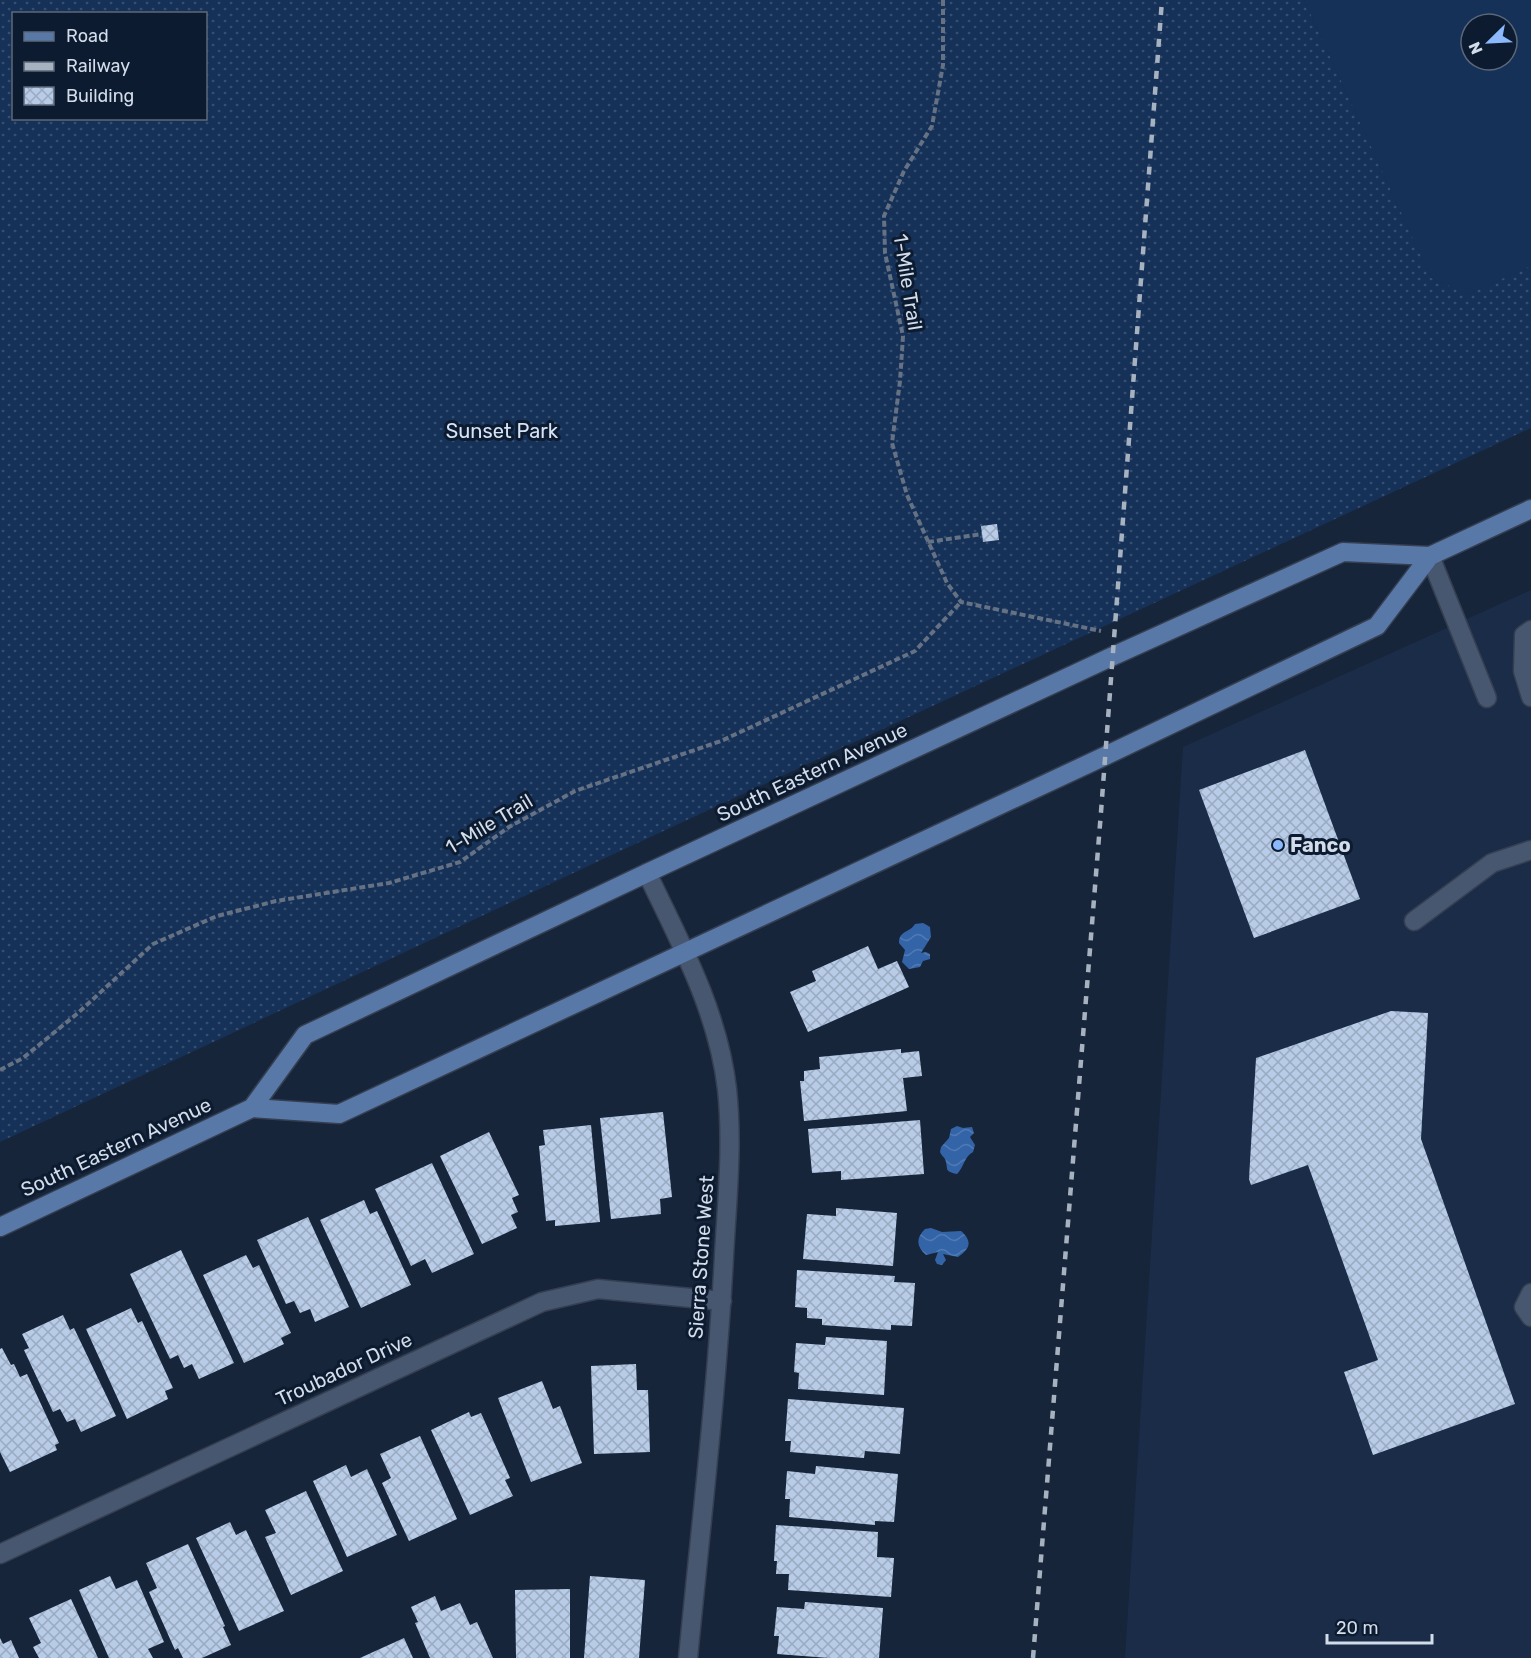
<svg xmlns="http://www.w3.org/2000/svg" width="1531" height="1658" font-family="Rubik,sans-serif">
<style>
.built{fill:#1a2c47}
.grass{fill:url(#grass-dots);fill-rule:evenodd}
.pitch{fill:#153158;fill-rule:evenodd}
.water{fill:url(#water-waves)}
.building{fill:url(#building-cross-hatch)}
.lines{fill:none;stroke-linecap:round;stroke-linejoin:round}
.lane-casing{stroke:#353f51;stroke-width:21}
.street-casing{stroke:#353f51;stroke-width:21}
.primary-casing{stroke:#353f51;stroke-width:21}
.path{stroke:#667284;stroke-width:4;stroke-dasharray:6 3;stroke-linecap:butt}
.lane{stroke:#47576f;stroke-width:18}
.street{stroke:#47576f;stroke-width:18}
.primary{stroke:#5878a8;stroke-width:18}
.rail{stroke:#a7b2c1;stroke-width:4.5;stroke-dasharray:8 8;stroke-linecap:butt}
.poi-dot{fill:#8bb9fc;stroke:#0d1b30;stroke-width:2}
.labels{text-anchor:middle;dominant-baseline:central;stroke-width:6;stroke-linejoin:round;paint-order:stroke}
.street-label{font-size:20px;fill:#d2dcea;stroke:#0d1b30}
.park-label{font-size:20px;fill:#d6e3f7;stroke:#0d1b30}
.poi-label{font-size:20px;font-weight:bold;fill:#d2dcea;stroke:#0d1b30;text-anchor:start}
</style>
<defs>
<pattern id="grass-dots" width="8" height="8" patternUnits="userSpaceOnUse" patternTransform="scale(1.5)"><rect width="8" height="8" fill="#153158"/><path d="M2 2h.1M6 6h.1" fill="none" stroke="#364e70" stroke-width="1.8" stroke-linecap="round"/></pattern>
<pattern id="water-waves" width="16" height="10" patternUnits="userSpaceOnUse" patternTransform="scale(1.5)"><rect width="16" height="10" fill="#3464a8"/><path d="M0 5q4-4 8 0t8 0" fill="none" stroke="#507ab4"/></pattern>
<pattern id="building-cross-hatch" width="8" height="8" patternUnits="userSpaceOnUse" patternTransform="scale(1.5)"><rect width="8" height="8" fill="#b8cce8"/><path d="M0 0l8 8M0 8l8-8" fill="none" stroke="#9aaac0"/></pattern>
</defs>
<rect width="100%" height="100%" fill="#17253a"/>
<!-- built -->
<polygon class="built" points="1531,590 1531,1658 1125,1658 1183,747"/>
<!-- grass -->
<path class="grass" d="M 0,0 L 1531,0 L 1531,428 L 616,853 L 0,1142 ZM 14,14 L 206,14 L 206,118 L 14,118 ZM 1471,24 L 1507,24 L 1507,60 L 1471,60 Z"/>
<!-- pitch -->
<path class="pitch" d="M 1304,0 L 1531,0 L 1531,266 L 1468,294 L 1431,278 ZM 1471,24 L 1507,24 L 1507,60 L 1471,60 Z"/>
<!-- water -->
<g class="water">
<path d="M 923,923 L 930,927 L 931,937 L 921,953 L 926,952 L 930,954 L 930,959 L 923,961 L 920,967 L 909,969 L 902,962 L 905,950 L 899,943 C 899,930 910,933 915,924 Z"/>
<path d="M 957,1126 L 963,1128 L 972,1127 L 974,1133 L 970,1137 L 975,1145 L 973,1152 C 964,1157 964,1167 957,1174 C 943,1171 949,1169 945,1159 C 944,1157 941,1155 940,1152 L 941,1147 L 949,1138 L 951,1129 Z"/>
<path d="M 931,1228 L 942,1232 L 961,1231 C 972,1241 971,1248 958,1257 L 943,1254 L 946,1260 L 942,1265 L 937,1264 L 935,1260 L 938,1252 L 926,1255 C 916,1246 916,1238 925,1229 Z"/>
</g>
<!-- building -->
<g class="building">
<polygon points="997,524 999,540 983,542 981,526"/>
<polygon points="1305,750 1360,899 1254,938 1199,790"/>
<polygon points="868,946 878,969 897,961 909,987 808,1032 790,992 816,981 812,971"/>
<polygon points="1391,1011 1428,1013 1421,1139 1515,1404 1373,1455 1344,1372 1378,1360 1308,1165 1251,1185 1249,1179 1256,1058"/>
<polygon points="901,1049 901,1053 919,1051 922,1076 903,1078 907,1111 804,1121 800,1081 804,1081 804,1071 820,1069 819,1057"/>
<polygon points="663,1112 672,1197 660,1199 661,1214 611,1219 600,1118"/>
<polygon points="920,1120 924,1174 841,1180 841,1171 812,1173 808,1129"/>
<polygon points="591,1125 600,1222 555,1226 555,1220 546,1221 539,1146 545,1145 543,1130"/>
<polygon points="489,1132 519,1195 512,1198 518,1212 511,1215 517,1228 482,1244 440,1156"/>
<polygon points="432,1163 474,1254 432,1273 425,1259 411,1266 375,1189"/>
<polygon points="364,1200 370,1214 377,1211 411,1285 361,1308 320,1220"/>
<polygon points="836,1208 897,1213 893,1266 803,1259 807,1214 836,1216"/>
<polygon points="308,1217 349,1307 315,1322 310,1309 300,1313 294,1301 286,1304 257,1240"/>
<polygon points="181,1250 234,1363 199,1379 192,1364 184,1368 178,1355 170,1359 130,1274"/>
<polygon points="246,1255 253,1268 259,1265 291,1333 281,1338 284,1344 244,1363 203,1275"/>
<polygon points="797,1270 895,1276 894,1282 915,1283 912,1326 891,1325 891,1330 822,1325 822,1319 807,1318 807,1308 795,1307"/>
<polygon points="131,1308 138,1323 142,1321 173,1388 165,1391 168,1399 127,1419 86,1329"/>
<polygon points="63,1315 70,1330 74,1328 116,1416 81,1432 75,1419 67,1422 60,1409 53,1412 24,1350 29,1348 22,1334"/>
<polygon points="826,1337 887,1341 884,1395 798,1389 799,1373 794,1372 796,1343 825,1345"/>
<polygon points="2,1348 11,1365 14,1364 20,1377 27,1374 59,1443 55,1445 57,1450 10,1472 0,1452 0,1349"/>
<polygon points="636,1364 637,1390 648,1390 650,1452 594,1454 591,1366"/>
<polygon points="542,1381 553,1409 560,1406 582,1463 531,1482 498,1398"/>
<polygon points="788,1399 904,1408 900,1454 865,1451 864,1458 790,1452 791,1441 785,1441"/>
<polygon points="469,1412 471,1417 481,1413 510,1478 505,1480 513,1496 470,1515 431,1430"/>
<polygon points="420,1436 457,1519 409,1541 382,1483 391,1478 380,1454"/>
<polygon points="346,1465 351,1477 367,1469 397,1535 347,1557 313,1481"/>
<polygon points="816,1466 898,1474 894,1522 875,1521 875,1525 789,1517 790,1499 785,1499 787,1471 815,1474"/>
<polygon points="306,1491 343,1571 291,1595 265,1537 276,1533 265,1510"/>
<polygon points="230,1522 236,1535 246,1530 284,1611 239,1631 196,1538"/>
<polygon points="776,1525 878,1532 877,1557 894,1558 891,1597 788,1590 789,1574 776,1574 777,1561 774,1561"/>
<polygon points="188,1544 225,1626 223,1627 231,1645 202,1658 183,1658 178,1648 175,1650 149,1592 157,1588 146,1563"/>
<polygon points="110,1576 116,1589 137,1580 164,1642 148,1649 153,1658 109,1658 79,1590"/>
<polygon points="590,1576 645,1580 639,1658 584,1658"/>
<polygon points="570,1589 570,1658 516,1658 515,1590"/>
<polygon points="435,1596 441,1611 460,1603 470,1625 477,1622 493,1658 430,1658 415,1623 418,1622 411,1607"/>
<polygon points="71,1599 98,1658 39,1658 33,1647 41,1643 29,1618"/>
<polygon points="805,1602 883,1608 879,1658 829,1658 777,1654 779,1636 774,1636 777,1607 804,1609"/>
<polygon points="0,1638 3,1644 11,1640 19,1658 0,1658"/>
<polygon points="404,1638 413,1658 360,1658"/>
</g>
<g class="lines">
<defs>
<g id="lane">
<polyline points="1430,556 1487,698"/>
<polyline points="1531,630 1524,635 1523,671 1531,697"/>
<polyline points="1414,921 1492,863 1531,850"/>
<polyline points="1531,1293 1524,1307 1531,1317"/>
</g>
<g id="street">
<path d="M 647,873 C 680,942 718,1011 727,1089 C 733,1144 727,1201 724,1256 C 717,1390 701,1524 688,1658"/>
<polyline points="0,1554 542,1302 598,1289 722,1301"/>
</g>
<g id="primary">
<polyline points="252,1108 339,1114 1105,756 1377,626 1430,556 1531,509"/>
<polyline points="0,1227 252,1108 305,1035 647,873 1111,657 1343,552 1430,556"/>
</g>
</defs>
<!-- lane casing -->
<use href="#lane" class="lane-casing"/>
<!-- street casing -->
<use href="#street" class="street-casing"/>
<!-- primary casing -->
<use href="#primary" class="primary-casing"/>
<!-- path -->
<g class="path">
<polyline points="943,0 943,65 932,126 904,171 884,216 885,253 903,336 900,381 892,443 907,495 947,583 961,602 1101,631"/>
<polyline points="928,542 982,534"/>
<polyline points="0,1070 23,1058 78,1013 153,944 217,916 276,901 389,883 460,862 509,827 575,791 721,741 915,651 961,602"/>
</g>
<!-- lane -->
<use href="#lane" class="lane"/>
<!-- street -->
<use href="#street" class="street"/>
<!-- primary -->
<use href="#primary" class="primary"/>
<!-- rail -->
<polyline class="rail" points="1033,1658 1101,812 1162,0"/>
</g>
<!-- markers -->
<circle class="poi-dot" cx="1278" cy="845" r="6"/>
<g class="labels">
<!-- street labels -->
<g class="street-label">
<text transform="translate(908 282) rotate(81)">1-Mile Trail</text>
<text transform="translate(812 772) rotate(-25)">South Eastern Avenue</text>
<text transform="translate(489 824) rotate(-31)">1-Mile Trail</text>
<text transform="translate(116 1147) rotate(-25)">South Eastern Avenue</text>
<text transform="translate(701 1257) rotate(-86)">Sierra Stone West</text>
<text transform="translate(344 1369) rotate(-25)">Troubador Drive</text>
</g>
<!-- park labels -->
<g class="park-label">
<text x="502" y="431">Sunset Park</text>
</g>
<!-- poi labels -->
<g class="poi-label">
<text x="1290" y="845">Fanco</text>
</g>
</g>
<!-- legend -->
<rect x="12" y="12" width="195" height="108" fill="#0d1b30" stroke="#5c687a" stroke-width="1.5"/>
<rect x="24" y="32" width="30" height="9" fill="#5878a8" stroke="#5c687a" stroke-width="1.5"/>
<text x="66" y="42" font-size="18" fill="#d2dcea">Road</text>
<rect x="24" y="62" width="30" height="9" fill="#a7b2c1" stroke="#5c687a" stroke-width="1.5"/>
<text x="66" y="72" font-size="18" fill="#d2dcea">Railway</text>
<rect x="24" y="87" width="30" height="18" fill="url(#building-cross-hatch)" stroke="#5c687a" stroke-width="1.5"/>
<text x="66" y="102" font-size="18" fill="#d2dcea">Building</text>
<!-- north arrow -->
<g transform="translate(1489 42) rotate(246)"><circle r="28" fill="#0d1b30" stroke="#5c687a" stroke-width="1.5"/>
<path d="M0-4.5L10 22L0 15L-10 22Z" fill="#8bb9fc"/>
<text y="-9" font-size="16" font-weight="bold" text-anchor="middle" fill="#d2dcea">N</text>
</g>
<!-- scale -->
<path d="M1327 1634v9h105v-9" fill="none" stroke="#d2dcea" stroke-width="3"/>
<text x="1336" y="1634" font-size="18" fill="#d2dcea" stroke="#0d1b30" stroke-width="4.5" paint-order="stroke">20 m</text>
</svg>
